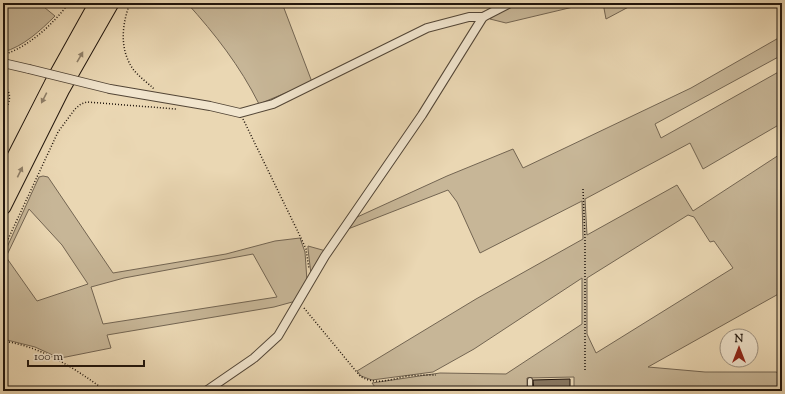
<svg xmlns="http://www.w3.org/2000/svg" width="785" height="394" font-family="'Sorts Mill Goudy',serif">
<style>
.green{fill:#c7b697;stroke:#736552;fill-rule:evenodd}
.building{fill:#897963;stroke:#1f140c}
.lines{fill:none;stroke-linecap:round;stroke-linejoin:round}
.lane-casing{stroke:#524536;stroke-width:6}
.street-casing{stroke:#524536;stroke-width:10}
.highway-casing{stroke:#1f140c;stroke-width:17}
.path{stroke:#1f140c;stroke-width:1.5;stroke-dasharray:1 2;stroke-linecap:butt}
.lane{stroke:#f1e5ce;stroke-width:4}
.street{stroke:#f1e5ce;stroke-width:8}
.highway{stroke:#ead7b3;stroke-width:15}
.street-bridge-casing{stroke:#524536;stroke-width:10;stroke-linecap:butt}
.street-bridge{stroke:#f1e5ce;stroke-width:8}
.oneway{fill:#8f7f68}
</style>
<rect width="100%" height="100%" fill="#ead7b3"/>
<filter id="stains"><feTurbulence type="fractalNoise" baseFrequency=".005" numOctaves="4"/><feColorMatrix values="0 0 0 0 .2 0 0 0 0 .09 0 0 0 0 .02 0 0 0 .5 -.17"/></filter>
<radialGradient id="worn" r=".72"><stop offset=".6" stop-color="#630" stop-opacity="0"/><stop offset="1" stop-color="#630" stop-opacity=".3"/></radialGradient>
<!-- green -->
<g class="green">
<path d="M 3,3 L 39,3 L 55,16 C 41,30 23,47 3,52 L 3,47 L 8,44 L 3,40 Z"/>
<path d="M 187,3 L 282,3 L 312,82 L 259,104 C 240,66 215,34 187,3 Z"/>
<polygon points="516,3 590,3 506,23 490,19 499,11"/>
<polygon points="603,3 636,3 606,19"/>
<path d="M 782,36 L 782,55 L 655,124 L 661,138 L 782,70 L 782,123 L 703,169 L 690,143 L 585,199 L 587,235 L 677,185 L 693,211 L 782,153 L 782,292 L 648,367 L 705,372 L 776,372 L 782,374 L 782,391 L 574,391 L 574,377 L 527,378 L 527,391 L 499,391 L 499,387 L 426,387 L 421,391 L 378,391 L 372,383 L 440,373 L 506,374 L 582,324 L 582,278 L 474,349 L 433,372 L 372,380 L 361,376 L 357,371 L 476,299 L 583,239 L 582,201 L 480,253 L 457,202 L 448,190 L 348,229 L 355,218 L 447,176 L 513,149 L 523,168 L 691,88 ZM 688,215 L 694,217 L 710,242 L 714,241 L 733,268 L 596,353 L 587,334 L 587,278 Z"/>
<polygon points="3,87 8,96 3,110 3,101 7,96 3,94"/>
<path d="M 43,176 L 48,177 L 113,273 L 226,254 L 275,241 L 300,238 L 305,252 L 307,281 L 296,301 L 274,307 L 107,335 L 111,348 L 66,357 L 59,358 L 35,347 L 3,339 L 3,256 L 39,177 ZM 29,209 L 62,245 L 88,284 L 37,301 L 6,257 ZM 253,254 L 277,297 L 103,324 L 91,287 L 124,278 Z"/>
<polygon points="308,246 326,251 311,274 308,249"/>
</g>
<!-- building -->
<polygon class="building" points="570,379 570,391 534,391 533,380"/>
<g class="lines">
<defs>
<g id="lane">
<polyline points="530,380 530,391"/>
<polyline points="427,391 496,391"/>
</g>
<g id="street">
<polyline points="3,63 29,69"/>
<polyline points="110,89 210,106 240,113 273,104 427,28 469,17 483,17"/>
<polyline points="206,391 254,358 278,336 325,256 422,115 483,17 510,3"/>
</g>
<g id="highway">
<polyline points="3,180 52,84 97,3"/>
<polyline points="3,207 62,89 111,3"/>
</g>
</defs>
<!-- lane casing -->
<use href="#lane" class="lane-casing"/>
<!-- street casing -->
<use href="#street" class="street-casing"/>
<!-- highway casing -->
<use href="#highway" class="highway-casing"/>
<!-- path -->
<g class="path">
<path d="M 130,3 C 122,24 119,49 133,69 C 139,77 148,83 154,89"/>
<path d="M 3,55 C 30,46 52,25 69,3"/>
<path d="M 3,85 C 14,94 9,104 3,114"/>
<polyline points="243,119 300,236 306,249 309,269"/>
<polyline points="583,189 585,239 585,370"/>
<polyline points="3,250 58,132 75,109 81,104 87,102 176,109"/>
<path d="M 304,308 L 360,376 C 376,386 391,379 408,376 C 418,375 427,375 436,375"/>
<path d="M 3,341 C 43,347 74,368 106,391"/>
</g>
<!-- lane -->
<use href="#lane" class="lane"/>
<!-- street -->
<use href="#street" class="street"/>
<!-- highway -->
<use href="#highway" class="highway"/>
<defs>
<polyline id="street-bridge" points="29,69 110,89"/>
</defs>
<!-- street-bridge casing -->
<use href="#street-bridge" class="street-bridge-casing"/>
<!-- street-bridge -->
<use href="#street-bridge" class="street-bridge"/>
</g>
<!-- one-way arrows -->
<defs><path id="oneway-solid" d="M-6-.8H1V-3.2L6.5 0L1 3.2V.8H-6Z"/></defs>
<g class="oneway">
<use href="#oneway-solid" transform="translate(80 57) rotate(-60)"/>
<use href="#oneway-solid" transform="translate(44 98) rotate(117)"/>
<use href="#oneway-solid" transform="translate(20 172) rotate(-64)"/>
</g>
<!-- margin -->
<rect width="785" height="394" fill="none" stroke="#ead7b3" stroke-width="16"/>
<rect x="4" y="4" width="777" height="386" fill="none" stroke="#1f140c" stroke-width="2"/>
<rect x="8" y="8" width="769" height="378" fill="none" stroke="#1f140c"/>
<!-- north arrow -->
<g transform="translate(739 348)"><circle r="19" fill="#f1e5ce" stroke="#9d9180"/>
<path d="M0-3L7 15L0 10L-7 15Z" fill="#8f2418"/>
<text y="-6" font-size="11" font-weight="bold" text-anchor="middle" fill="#1f140c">N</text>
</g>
<!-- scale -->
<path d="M28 360v6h116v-6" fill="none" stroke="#1f140c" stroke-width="2"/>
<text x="34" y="360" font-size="12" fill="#1f140c" stroke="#f1e5ce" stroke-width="3" paint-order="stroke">100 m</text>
<rect width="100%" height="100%" filter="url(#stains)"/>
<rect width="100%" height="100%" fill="url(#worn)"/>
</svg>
